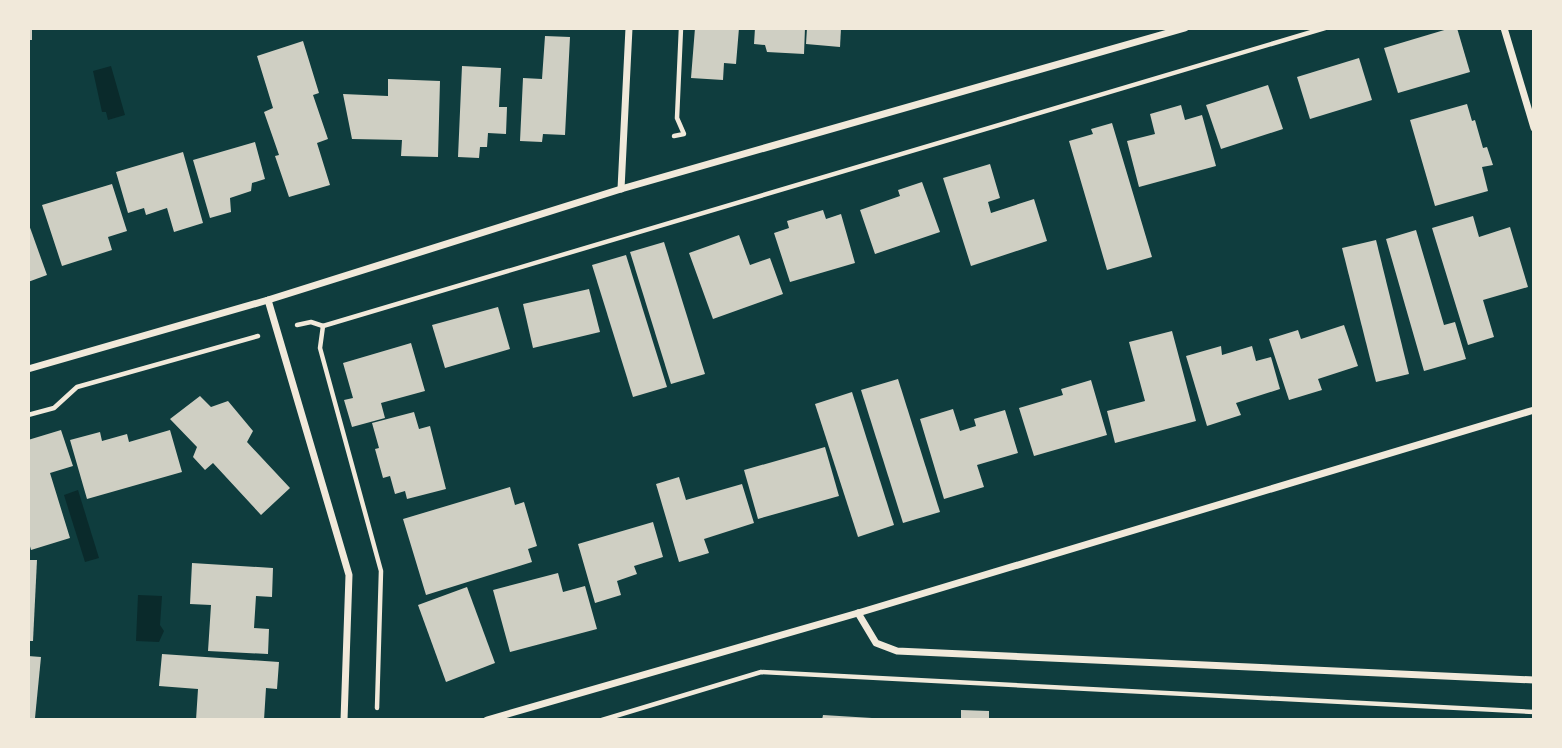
<svg xmlns="http://www.w3.org/2000/svg" width="1562" height="748" font-family="'Roboto Condensed',sans-serif">
<style>
.water{fill:#0a2a2b}
.building{fill:#cfcfc3}
.lines{fill:none;stroke-linecap:round;stroke-linejoin:round}
.path{stroke:#f1e9da;stroke-width:4.5}
.minor{stroke:#f1e9da;stroke-width:7}
</style>
<rect width="100%" height="100%" fill="#0f3d3e"/>
<!-- water -->
<g class="water">
<polygon points="111,66 125,115 108,120 106,112 102,112 93,71"/>
<polygon points="78,490 99,558 85,562 64,495"/>
<polygon points="138,595 162,596 160,625 164,631 159,642 136,641"/>
</g>
<!-- building -->
<g class="building">
<rect x="28" y="28" width="4" height="12"/>
<polygon points="695,28 739,28 736,64 724,63 723,80 691,78"/>
<polygon points="755,28 805,28 804,54 767,52 765,45 754,44"/>
<polygon points="807,28 841,28 840,47 806,44"/>
<polygon points="1451,28 1457,28 1470,72 1398,93 1384,48"/>
<polygon points="545,36 570,37 565,135 543,134 542,142 520,141 523,78 542,79"/>
<polygon points="303,41 319,93 313,95 328,139 317,143 330,185 289,197 275,156 279,155 264,112 273,108 257,56"/>
<polygon points="1359,58 1372,100 1310,119 1297,77"/>
<polygon points="462,66 501,68 499,107 507,107 506,134 488,133 487,147 480,147 479,158 458,157"/>
<polygon points="388,79 440,81 438,157 401,156 402,140 352,139 343,94 388,96"/>
<polygon points="1268,85 1283,129 1221,149 1206,105"/>
<polygon points="1467,104 1472,121 1475,120 1483,148 1487,147 1493,165 1482,167 1488,191 1435,206 1410,120"/>
<polygon points="1181,105 1185,120 1202,115 1216,166 1139,187 1127,141 1155,134 1150,114"/>
<polygon points="1112,123 1152,257 1107,270 1069,141 1093,134 1091,129"/>
<polygon points="255,142 265,179 252,183 251,191 230,198 231,212 210,218 193,160"/>
<polygon points="183,152 203,223 174,232 167,208 146,215 144,208 128,213 116,172"/>
<polygon points="990,164 1000,198 988,202 991,213 1034,199 1047,241 971,266 943,178"/>
<polygon points="922,182 940,232 875,254 860,210 900,196 898,190"/>
<polygon points="112,184 127,231 108,237 112,250 62,266 42,205"/>
<polygon points="823,210 826,219 841,214 855,263 790,282 774,233 789,228 787,221"/>
<polygon points="1473,216 1479,237 1510,227 1528,287 1483,300 1494,337 1468,345 1432,228"/>
<polygon points="28,222 47,275 28,282"/>
<polygon points="1416,230 1444,325 1455,322 1466,359 1424,371 1386,239"/>
<polygon points="739,235 750,265 770,258 783,294 713,319 689,253"/>
<polygon points="1376,240 1409,374 1376,382 1342,248"/>
<polygon points="664,242 705,374 671,384 630,252"/>
<polygon points="626,255 667,387 633,397 592,265"/>
<polygon points="589,289 600,332 533,348 523,304"/>
<polygon points="498,307 510,349 445,368 432,325"/>
<polygon points="1344,325 1358,366 1318,379 1322,390 1289,400 1269,339 1298,330 1301,339"/>
<polygon points="1172,331 1196,421 1115,443 1107,411 1145,401 1129,342"/>
<polygon points="411,343 425,391 381,403 385,418 352,427 344,400 353,398 343,363"/>
<polygon points="1221,346 1222,355 1252,346 1256,361 1271,357 1280,389 1236,403 1241,415 1207,426 1186,356"/>
<polygon points="898,379 940,512 903,523 861,390"/>
<polygon points="1091,380 1107,435 1034,456 1019,408 1063,395 1061,389"/>
<polygon points="852,392 894,525 858,537 815,404"/>
<polygon points="200,396 211,407 228,401 253,431 247,442 290,488 261,515 213,463 205,470 193,457 197,447 170,419"/>
<polygon points="953,409 960,431 976,426 974,419 1005,410 1018,453 977,465 984,487 944,499 920,419"/>
<polygon points="414,412 419,429 430,426 446,489 407,499 405,491 395,494 390,476 383,478 375,449 379,448 372,423"/>
<polygon points="61,430 73,466 50,473 70,538 31,550 28,539 28,440"/>
<polygon points="170,430 182,472 87,499 70,440 100,432 102,441 127,434 129,442"/>
<polygon points="825,447 839,496 758,519 744,470"/>
<polygon points="679,477 686,500 742,484 754,523 704,539 709,553 679,562 656,484"/>
<polygon points="510,487 515,505 524,502 537,546 528,549 532,562 426,595 403,519"/>
<polygon points="653,522 663,557 634,566 637,574 617,581 621,595 595,603 578,544"/>
<polygon points="28,560 37,560 33,641 28,641"/>
<polygon points="192,563 273,568 272,597 256,596 254,628 269,629 268,654 208,651 211,605 190,604"/>
<polygon points="558,573 563,592 585,586 597,629 510,652 493,590"/>
<polygon points="467,587 495,663 446,682 418,605"/>
<polygon points="162,654 279,662 277,689 266,688 264,720 196,720 198,689 159,686"/>
<polygon points="28,656 41,657 35,718 28,718"/>
<polygon points="961,710 989,711 989,720 961,720"/>
<polygon points="823,715 872,718 872,720 822,720"/>
</g>
<g class="lines">
<!-- path -->
<g class="path">
<polyline points="674,136 684,134 677,118 681,28"/>
<polyline points="297,325 311,322 323,326"/>
<polyline points="28,415 54,408 77,387 258,336"/>
<polyline points="377,708 381,571 320,348 323,326 1325,28"/>
<polyline points="602,720 761,672 1534,712"/>
</g>
<!-- minor -->
<g class="minor">
<polyline points="1504,28 1534,128"/>
<polyline points="621,189 629,28"/>
<polyline points="268,300 349,575 344,720"/>
<polyline points="28,369 268,300 621,189 1185,28"/>
<polyline points="858,613 876,643 897,651 1534,680"/>
<polyline points="487,720 858,613 1534,410"/>
</g>
</g>
<!-- border -->
<rect width="1562" height="748" fill="none" stroke="#f1e9da" stroke-width="60"/>
</svg>
